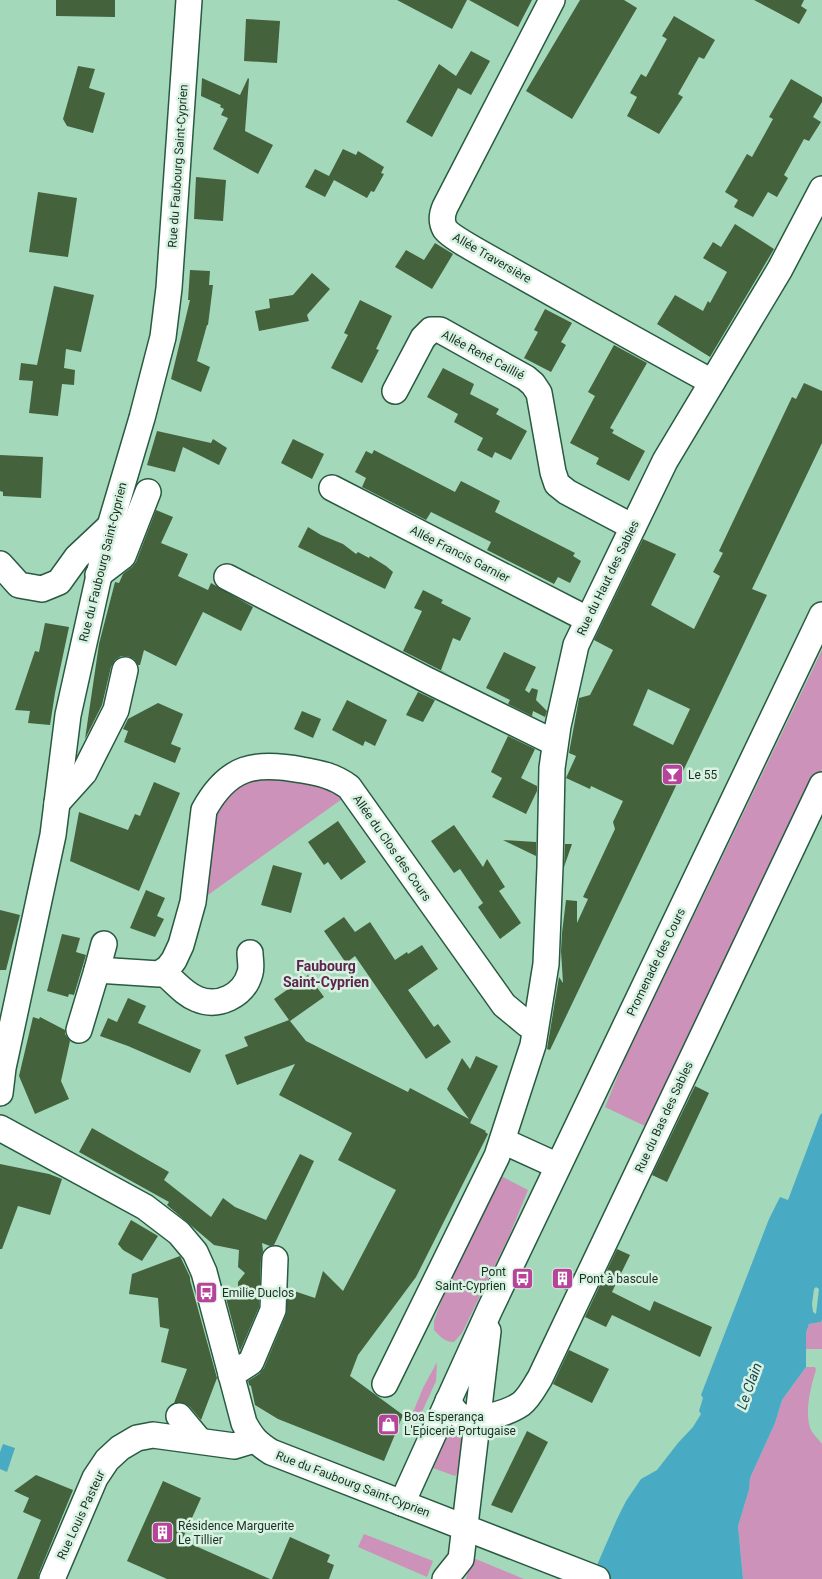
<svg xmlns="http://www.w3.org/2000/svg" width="822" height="1579" font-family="Roboto,sans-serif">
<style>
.green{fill:#cc92b9}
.water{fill:#49aac4;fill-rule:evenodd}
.building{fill:#44623c;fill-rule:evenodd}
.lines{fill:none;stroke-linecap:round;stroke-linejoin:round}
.minor-casing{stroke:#285a40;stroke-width:28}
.minor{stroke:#fff;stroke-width:25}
.labels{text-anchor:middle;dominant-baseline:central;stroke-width:5;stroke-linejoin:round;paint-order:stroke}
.street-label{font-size:12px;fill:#1a2f23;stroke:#d8f2e2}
.poi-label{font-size:12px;fill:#1a2f23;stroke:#d8f2e2;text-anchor:start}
.neighbourhood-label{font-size:14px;font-weight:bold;fill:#5d244e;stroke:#d8f2e2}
.water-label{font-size:14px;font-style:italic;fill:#194450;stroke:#d8f2e2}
</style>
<rect width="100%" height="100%" fill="#a4d8ba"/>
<!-- green -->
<g class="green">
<polygon points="822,650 822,769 649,1128 605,1107 624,1061"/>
<polygon points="255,775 308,778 339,795 342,799 201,900 211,806"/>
<path d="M 501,1176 L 528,1190 L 510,1234 L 462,1333 L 454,1342 C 444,1342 440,1336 434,1330 L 434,1321 L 441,1302 Z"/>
<polygon points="822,1319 822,1349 805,1349 806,1333 809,1324 821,1322"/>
<polygon points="437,1362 436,1381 416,1425 409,1422 423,1388"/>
<path d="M 806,1367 L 815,1367 L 816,1370 C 811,1386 803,1416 812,1432 C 815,1436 819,1440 822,1444 L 822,1579 L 743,1579 L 738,1526 L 749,1490 L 750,1478 L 775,1423 L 782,1400 Z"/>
<polygon points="454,1421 469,1426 461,1468 455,1476 430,1467"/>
<polygon points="364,1534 433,1561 427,1577 358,1547"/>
<polygon points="471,1557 524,1579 466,1579"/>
</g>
<!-- water -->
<g class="water">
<path d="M 822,1113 L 822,1319 L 821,1322 L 809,1324 L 806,1333 L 806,1367 L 782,1400 L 775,1423 L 750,1478 L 749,1490 L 738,1526 L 743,1579 L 591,1579 L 617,1519 L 626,1501 L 641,1479 L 657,1470 L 678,1443 L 693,1427 L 701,1414 L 699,1411 L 703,1398 L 701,1395 L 769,1219 L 780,1197 L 788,1200 L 820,1115 ZM 816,1287 L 819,1289 L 816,1314 L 813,1312 L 812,1304 L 814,1289 Z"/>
<polygon points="3,1444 15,1448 7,1472 0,1469 0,1452"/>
</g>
<!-- building -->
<g class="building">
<polygon points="56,0 115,0 115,17 56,16"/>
<polygon points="397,0 467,0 452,29"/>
<polygon points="469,0 532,0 518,27"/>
<polygon points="580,0 624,0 637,8 572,119 526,91"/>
<polygon points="754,0 804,0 801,6 807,10 799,24"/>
<polygon points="674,16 715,40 704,59 699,57 678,94 683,97 659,134 627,116 637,97 630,93 641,74 646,77 667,39 662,36"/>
<polygon points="246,19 280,21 277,63 244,61"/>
<polygon points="471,51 490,61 471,95 458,88 432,137 406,122 439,64 456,76"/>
<polygon points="78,66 95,69 89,88 105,93 93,133 67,126 63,119"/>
<polygon points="202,78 240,95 248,78 249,79 245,131 273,145 258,174 213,149 228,118 221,115 224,109 220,107 221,105 201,96"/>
<polygon points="791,79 822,97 822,102 813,117 821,122 809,141 804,139 784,175 788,178 777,197 768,192 753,217 734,207 738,200 725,192 747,154 752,157 773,119 769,117"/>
<polygon points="343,149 356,155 358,151 384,167 381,173 384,174 374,192 371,191 367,198 334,180 325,197 305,187 315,169 329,176"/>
<polygon points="196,177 226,180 223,221 194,219"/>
<polygon points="38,192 77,198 68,257 29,252"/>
<polygon points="735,224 774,249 710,357 657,324 675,295 703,311 708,301 710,303 727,272 703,258 713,242 721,247"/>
<polygon points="435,243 453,254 432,289 395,267 406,250 424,260"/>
<polygon points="190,270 210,271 209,285 213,285 208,325 207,325 197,361 210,367 201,392 171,379 190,300 188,300"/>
<polygon points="312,273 330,289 307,315 309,321 259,331 255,311 270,308 269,299 293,295"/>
<polygon points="54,286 94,295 81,352 66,349 64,368 75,370 74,385 62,384 58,416 29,413 33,381 19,380 21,363 37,365"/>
<polygon points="360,300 392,316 376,349 379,350 362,383 331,368 348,335 344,333"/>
<polygon points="545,309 572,323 561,342 566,345 551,372 524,358 538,332 534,330"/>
<polygon points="614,345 647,363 610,428 614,430 612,433 645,451 629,481 596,464 599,458 570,443 595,396 588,392"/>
<polygon points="443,368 474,384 470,394 499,409 496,414 527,431 511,460 495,452 492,458 477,450 483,438 454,422 458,414 427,397"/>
<path d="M 804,383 L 822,391 L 822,443 L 752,589 L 767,595 L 550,1050 L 547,1049 L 559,977 L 563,983 L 561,951 L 562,933 L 566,900 L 577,901 L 577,923 L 588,899 L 583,897 L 615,829 L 613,822 L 623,801 L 591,786 L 590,789 L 566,778 L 576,756 L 569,753 L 579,698 L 590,695 L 613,650 L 594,640 L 643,539 L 676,554 L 651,605 L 694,629 L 720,576 L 713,572 L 723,553 L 719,551 L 792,397 L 796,399 ZM 648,689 L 690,709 L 673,745 L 633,725 Z"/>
<polygon points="157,431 211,443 213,439 227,448 219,465 183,447 175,472 147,465"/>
<polygon points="293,439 324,454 312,479 281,463"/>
<polygon points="374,450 455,492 461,481 500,501 495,512 575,553 573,556 581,561 570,583 558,577 554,584 487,550 491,542 431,512 426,520 362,487 366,478 355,472 366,451 372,454"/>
<polygon points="0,455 43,457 41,498 3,496 3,492 0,491"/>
<polygon points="156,510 173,517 161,543 188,554 178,576 208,590 211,583 253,607 241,631 203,612 176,666 144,650 140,665 138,665 134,659 128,656 121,656 115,660 111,667 102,705 85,739 99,644 115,582 119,583 123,574 132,567 136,562"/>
<polygon points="308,527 321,535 343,544 356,554 358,552 369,558 370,556 386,566 393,572 385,589 298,547"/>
<polygon points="423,590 443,600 441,603 471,618 460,641 453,638 441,670 448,674 403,651 422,611 414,608"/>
<polygon points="45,623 69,627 55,693 50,725 28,723 30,711 15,710 35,651 39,652"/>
<polygon points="504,652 536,667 525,690 529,693 532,688 538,690 536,700 547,711 545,717 533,711 532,716 508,704 510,700 486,688"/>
<polygon points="418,692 435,700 423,722 406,715"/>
<polygon points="347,700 387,720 375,746 365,741 363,746 332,730"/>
<polygon points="158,703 183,714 171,744 181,748 175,763 124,742 128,731 123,729 128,719"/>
<polygon points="302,711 321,719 313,738 294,729"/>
<polygon points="508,736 535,749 521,778 537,786 537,791 526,814 492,797 502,778 491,772"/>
<polygon points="154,782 180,793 139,891 70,861 79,812 128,830 135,814 140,816"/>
<polygon points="338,821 366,862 341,880 328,862 324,865 308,842"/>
<polygon points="454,825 483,867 487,859 505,887 499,891 521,923 500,939 478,907 483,903 460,869 454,873 431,841"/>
<polygon points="503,840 536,842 536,856"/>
<polygon points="565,844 572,844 564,867"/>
<polygon points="273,865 302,873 291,913 261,905"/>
<polygon points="146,890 165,898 157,916 164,919 155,937 130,928"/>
<polygon points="0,910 20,915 6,970 0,970"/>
<polygon points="344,917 355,932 370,922 395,960 407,952 408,954 422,945 438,969 408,990 434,1027 438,1024 451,1042 426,1059 355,956 346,963 324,931"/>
<polygon points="62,934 80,938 76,952 86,955 74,995 69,994 68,997 47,991"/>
<polygon points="308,975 324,997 290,1021 306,1041 408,1092 410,1088 469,1119 447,1089 462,1058 470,1069 476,1056 498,1066 470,1123 486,1131 485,1132 488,1134 416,1277 358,1355 350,1376 403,1415 384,1461 278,1419 255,1405 251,1386 249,1385 248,1381 259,1374 264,1368 286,1315 288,1289 315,1298 323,1271 343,1291 396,1190 338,1160 352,1133 279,1095 295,1064 237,1085 225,1055 248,1046 244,1037 289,1020 274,999"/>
<polygon points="128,998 146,1006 138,1023 201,1050 190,1073 128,1046 100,1036 108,1018 117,1022"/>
<polygon points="33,1017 39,1019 40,1017 65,1030 65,1034 70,1041 61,1081 69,1099 35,1114 19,1076"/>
<polygon points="695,1086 709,1093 667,1182 652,1175"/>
<polygon points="92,1128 169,1172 164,1180 211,1217 223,1198 235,1207 266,1220 300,1154 314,1161 274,1245 270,1246 262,1243 263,1251 261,1258 259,1307 240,1351 226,1298 238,1296 238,1282 245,1273 238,1267 239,1250 214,1245 167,1205 169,1202 79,1152"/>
<polygon points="0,1164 49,1174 62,1179 50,1215 18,1206 2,1249 0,1249"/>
<polygon points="131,1220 158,1236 142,1261 123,1250 118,1244"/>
<polygon points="617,1249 630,1255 612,1292 650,1311 654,1301 712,1327 700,1357 612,1315 606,1327 585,1317"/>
<polygon points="180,1256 190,1277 190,1280 217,1378 201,1420 190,1407 184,1403 174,1403 187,1369 161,1362 169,1329 160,1327 158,1298 129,1294 132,1274"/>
<polygon points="562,1269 574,1274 566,1290 554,1285"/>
<polygon points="569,1350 609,1369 592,1403 553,1384"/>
<polygon points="527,1431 548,1442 512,1513 491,1505"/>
<polygon points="36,1475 73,1490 39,1573 38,1579 17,1579 41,1520 23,1512 29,1498 14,1491"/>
<polygon points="163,1481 201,1498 182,1540 270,1579 167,1579 127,1561"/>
<polygon points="290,1537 330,1555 327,1562 334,1565 329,1579 272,1579"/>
</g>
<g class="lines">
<defs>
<g id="minor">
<path d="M 552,0 L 445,207 C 442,214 441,222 445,229 C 451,238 497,262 509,269 C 577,307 644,345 712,382"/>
<polyline points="395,391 423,338 431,330 440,330 526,378 533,384 539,393 553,472 557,484 567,492 633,527"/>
<polyline points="332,488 587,619"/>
<polyline points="0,564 19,585 42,589 59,582 77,557 110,526"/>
<polyline points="98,575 123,556 148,492"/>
<polyline points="227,577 425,679 555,743"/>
<polyline points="57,803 84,773 116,710 125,670"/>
<polyline points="97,970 104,944"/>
<path d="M 163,972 C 174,981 184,994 197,999 C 218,1008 244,996 250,973 C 252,967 250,959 250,953"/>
<path d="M 79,1030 L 97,970 L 159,974 L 168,968 L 174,960 L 181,945 L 193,902 L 204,810 C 228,766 255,761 302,770 C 320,773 334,776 349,787 L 504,1005 L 527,1024 L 535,1028"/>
<polyline points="0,1093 3,1068 53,835 68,715 110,526 142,418 163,337 169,288 189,0"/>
<path d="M 0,1128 L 145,1207 L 179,1233 L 195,1252 L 204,1272 L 244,1423 C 252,1438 257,1443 271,1452 L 597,1579"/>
<polyline points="503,1141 558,1166"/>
<polyline points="231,1375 251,1362 273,1310 275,1259"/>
<polyline points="385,1384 497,1156 533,1045 546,964 550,867 552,768 558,726 576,645 665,461 780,269 822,189"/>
<path d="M 448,1401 C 451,1406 455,1413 461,1416 C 475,1423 508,1413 521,1404 C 529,1398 535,1386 540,1378 L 822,785"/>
<polyline points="179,1416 199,1440"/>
<polyline points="402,1503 490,1309 822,615"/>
<polyline points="52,1579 95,1478 107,1460 120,1448 137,1438 153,1435 234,1446 254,1440"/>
<polyline points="445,1579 461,1559 488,1331"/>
</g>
</defs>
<!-- minor casing -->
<use href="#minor" class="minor-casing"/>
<!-- minor -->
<use href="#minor" class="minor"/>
</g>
<!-- icons -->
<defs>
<symbol id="bar-square" viewBox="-11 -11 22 22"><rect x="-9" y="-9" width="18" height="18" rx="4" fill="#b8439b" stroke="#d8f2e2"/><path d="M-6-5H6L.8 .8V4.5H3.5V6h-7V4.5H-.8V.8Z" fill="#fff"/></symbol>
<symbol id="bus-square" viewBox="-11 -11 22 22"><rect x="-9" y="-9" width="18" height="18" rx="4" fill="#b8439b" stroke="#d8f2e2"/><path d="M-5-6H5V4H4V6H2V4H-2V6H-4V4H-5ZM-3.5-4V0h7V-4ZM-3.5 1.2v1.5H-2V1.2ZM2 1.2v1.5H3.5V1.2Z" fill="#fff"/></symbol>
<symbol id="building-square" viewBox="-11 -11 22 22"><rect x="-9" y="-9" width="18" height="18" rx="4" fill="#b8439b" stroke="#d8f2e2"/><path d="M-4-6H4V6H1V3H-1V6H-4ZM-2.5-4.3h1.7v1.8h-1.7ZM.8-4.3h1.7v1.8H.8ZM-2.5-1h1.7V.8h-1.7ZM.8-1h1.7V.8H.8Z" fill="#fff"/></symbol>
<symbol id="shop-square" viewBox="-11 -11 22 22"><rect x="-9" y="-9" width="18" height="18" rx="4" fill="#b8439b" stroke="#d8f2e2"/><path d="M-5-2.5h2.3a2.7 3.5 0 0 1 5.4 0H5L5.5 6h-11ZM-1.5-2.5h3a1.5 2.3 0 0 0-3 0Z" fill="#fff"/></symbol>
</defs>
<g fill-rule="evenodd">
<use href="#bar-square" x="660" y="762" width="25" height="25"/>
<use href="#bus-square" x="510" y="1266" width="25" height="25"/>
<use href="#building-square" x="550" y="1266" width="25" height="25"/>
<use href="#bus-square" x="194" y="1280" width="25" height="25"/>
<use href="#shop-square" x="376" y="1412" width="25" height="25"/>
<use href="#building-square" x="150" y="1520" width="25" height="25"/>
</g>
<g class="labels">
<!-- street labels -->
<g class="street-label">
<text transform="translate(178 166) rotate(-86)">Rue du Faubourg Saint-Cyprien</text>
<text transform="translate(492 258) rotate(30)">Allée Traversière</text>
<text transform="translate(483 355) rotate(28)">Allée René Caillié</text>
<text transform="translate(460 554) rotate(27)">Allée Francis Garnier</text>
<text transform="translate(103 562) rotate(-76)">Rue du Faubourg Saint-Cyprien</text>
<text transform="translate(608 578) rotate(-64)">Rue du Haut des Sables</text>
<text transform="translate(392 848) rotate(55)">Allée du Clos des Cours</text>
<text transform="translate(656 962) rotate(-64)">Promenade des Cours</text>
<text transform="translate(664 1117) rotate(-65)">Rue du Bas des Sables</text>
<text transform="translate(353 1484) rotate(21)">Rue du Faubourg Saint-Cyprien</text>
<text transform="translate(81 1515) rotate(-65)">Rue Louis Pasteur</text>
</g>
<!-- poi labels -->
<g class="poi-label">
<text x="688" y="775">Le 55</text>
<text x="506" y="1272" text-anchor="end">Pont<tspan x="506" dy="14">Saint-Cyprien</tspan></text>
<text x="579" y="1279">Pont à bascule</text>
<text x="222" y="1293">Emilie Duclos</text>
<text x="404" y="1417">Boa Esperança<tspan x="404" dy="14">L'Epicerie Portugaise</tspan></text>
<text x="178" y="1526">Résidence Marguerite<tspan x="178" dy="14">Le Tillier</tspan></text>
</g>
<!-- neighbourhood labels -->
<g class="neighbourhood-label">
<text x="326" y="966">Faubourg<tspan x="326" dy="16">Saint-Cyprien</tspan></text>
</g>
<!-- water labels -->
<g class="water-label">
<text transform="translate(749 1386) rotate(-70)">Le Clain</text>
</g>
</g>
</svg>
